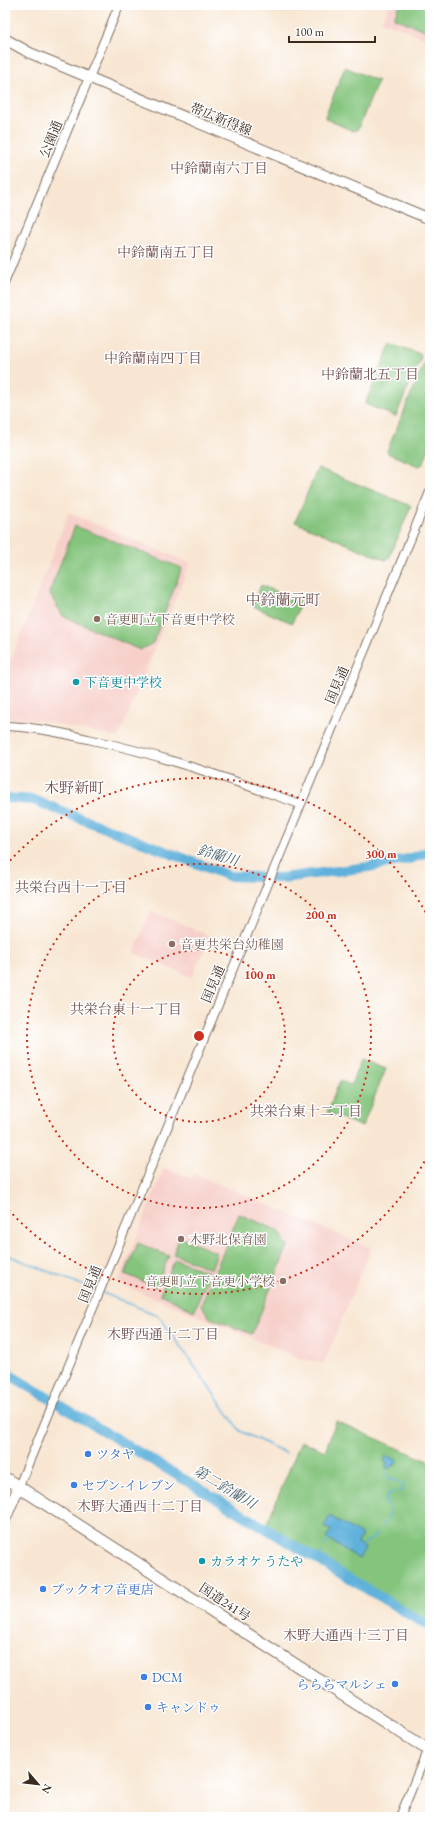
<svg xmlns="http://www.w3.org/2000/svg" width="435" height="1822" font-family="'EB Garamond','Noto Serif JP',serif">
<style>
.built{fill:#f7d0cb}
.green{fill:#84c47d;stroke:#60774e}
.water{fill:#5fb1db;stroke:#4d6e7c}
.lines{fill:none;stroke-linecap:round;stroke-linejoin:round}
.stream{stroke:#5fb1db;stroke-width:1.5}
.river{stroke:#5fb1db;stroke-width:10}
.minor-casing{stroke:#7d6c5d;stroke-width:10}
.major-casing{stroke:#7d6c5d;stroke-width:12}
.highway-casing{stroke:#7d6c5d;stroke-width:13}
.minor{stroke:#fff;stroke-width:8}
.major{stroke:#fff;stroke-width:10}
.highway{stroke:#fff;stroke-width:11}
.ring{fill:none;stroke:#c8321e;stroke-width:2;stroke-dasharray:2 4}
.education-dot{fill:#8d6e63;stroke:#fff;stroke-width:1.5}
.culture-dot{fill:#0f9aa8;stroke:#fff;stroke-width:1.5}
.shop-dot{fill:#3f7fe0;stroke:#fff;stroke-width:1.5}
.labels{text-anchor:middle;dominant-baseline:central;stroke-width:3;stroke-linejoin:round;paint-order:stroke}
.street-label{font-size:13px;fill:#3b2a1e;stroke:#fff}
.education-label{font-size:13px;fill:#785e54;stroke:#fff;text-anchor:start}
.culture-label{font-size:13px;fill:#0d838f;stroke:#fff;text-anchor:start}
.shop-label{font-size:13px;fill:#366cbe;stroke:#fff;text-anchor:start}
.neighbourhood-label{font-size:14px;fill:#735050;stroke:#fff}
.water-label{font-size:14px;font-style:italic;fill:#49606a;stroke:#fff}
.quarter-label{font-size:15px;fill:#735050;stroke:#fff}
.centre{fill:#c8321e;stroke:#fff;stroke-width:2}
.ring-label{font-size:12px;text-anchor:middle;font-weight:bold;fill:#c8321e;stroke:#fff;stroke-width:3;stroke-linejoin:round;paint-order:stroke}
</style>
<rect width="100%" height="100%" fill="#fff"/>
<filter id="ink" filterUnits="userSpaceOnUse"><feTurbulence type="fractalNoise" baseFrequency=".025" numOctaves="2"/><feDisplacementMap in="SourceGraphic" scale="8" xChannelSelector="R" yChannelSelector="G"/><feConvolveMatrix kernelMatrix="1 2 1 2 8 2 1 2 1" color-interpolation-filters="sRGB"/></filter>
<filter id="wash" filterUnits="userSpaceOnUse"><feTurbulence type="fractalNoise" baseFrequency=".012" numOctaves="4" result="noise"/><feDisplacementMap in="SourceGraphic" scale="16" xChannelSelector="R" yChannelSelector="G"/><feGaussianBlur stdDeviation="0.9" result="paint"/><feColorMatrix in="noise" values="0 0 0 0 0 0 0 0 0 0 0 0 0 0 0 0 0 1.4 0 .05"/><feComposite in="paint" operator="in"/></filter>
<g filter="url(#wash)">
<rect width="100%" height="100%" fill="#f8e6d2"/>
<!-- built -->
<g class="built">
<polygon points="389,5 430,5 430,40 382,21"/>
<polygon points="69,513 190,563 119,736 115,737 37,720 5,720 5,675"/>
<polygon points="151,911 210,936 192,977 134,953"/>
<polygon points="164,1168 191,1178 194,1174 371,1248 324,1363 302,1359 118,1283"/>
</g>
<!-- green -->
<g class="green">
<polygon points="399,5 430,5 430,32 394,18"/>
<polygon points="345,67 378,81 358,129 353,131 326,119 325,116"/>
<polygon points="391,343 420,354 421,358 396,416 394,416 365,404"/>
<polygon points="429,358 430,447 423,464 419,466 389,454 387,451 425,361"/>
<polygon points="318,468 411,506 389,558 385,560 295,522"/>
<polygon points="75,526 182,568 153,643 140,650 63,616 49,593"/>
<polygon points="261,585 301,602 292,623 252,606"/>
<polygon points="361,1059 386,1069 362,1127 327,1112 340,1081 351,1085"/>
<polygon points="239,1214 279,1231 288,1246 252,1334 210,1318 201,1305"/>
<polygon points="180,1237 217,1253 211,1269 173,1254"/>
<polygon points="138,1243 169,1256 156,1287 125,1274"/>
<polygon points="175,1259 210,1273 194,1311 160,1294"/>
<polygon points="336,1421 430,1462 430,1616 426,1622 266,1526 301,1441 325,1451"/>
</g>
<!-- water -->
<g class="water">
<polygon points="386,1456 397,1460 395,1466 392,1465 389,1469 386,1468 387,1463 384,1461"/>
<polygon points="330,1516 362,1535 358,1543 365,1548 359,1559 326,1538 331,1531 324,1526"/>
</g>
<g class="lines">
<!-- stream -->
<g class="stream">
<polyline points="5,1254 97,1291"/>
<polyline points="103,1293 157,1315 161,1319 240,1431 286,1453"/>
<polyline points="386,1472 389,1478 403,1484 403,1490 398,1492"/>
<path d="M 388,1518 L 390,1512 C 388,1504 380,1494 394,1492"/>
<polyline points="383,1526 386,1521"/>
<polyline points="325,1546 329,1539"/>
<path d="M 362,1547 C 366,1539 374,1540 378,1533"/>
<polyline points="317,1560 322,1552"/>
</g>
<!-- river -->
<g class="river">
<polyline points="5,798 33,800 229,876 282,878 368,867 409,859 430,851"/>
<polyline points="5,1372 430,1627"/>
</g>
</g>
</g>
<g filter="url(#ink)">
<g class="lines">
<defs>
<g id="minor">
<polyline points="5,281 119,5"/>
<path d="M 5,726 C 36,727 62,733 92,740 C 163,755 231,780 300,804"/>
<polyline points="19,1486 430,492"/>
<polyline points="400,1817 430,1744"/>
</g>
<g id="major">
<polyline points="5,39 30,53 430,219"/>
<polyline points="5,1520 19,1486"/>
</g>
<polyline id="highway" points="5,1478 430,1751"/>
</defs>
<!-- minor casing -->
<use href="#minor" class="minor-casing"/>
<!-- major casing -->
<use href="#major" class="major-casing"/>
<!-- highway casing -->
<use href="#highway" class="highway-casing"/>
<!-- minor -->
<use href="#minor" class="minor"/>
<!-- major -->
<use href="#major" class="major"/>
<!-- highway -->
<use href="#highway" class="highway"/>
</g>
</g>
<!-- distance rings -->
<g class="ring">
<circle cx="199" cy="1036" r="86"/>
<circle cx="199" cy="1036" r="172"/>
<path d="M430 1151A258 258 0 0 1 6 1207M6 865A258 258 0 0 1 430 921"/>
</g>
<!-- markers -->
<g class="education-dot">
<circle cx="97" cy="619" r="4"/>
<circle cx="172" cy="944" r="4"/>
<circle cx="181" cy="1239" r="4"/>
<circle cx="283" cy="1281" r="4"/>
</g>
<g class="culture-dot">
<circle cx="76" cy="682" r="4"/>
<circle cx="202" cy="1561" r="4"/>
</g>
<g class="shop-dot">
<circle cx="88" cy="1454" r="4"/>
<circle cx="74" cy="1485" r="4"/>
<circle cx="43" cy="1589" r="4"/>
<circle cx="144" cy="1677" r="4"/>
<circle cx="395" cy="1684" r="4"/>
<circle cx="148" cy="1707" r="4"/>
</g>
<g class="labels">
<!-- street labels -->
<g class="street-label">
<text transform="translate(221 119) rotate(22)">帯広新得線</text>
<text transform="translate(51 139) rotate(-68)">公園通</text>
<text transform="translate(337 685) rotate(-67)">国見通</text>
<text transform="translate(213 984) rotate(-67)">国見通</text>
<text transform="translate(90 1284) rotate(-68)">国見通</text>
<text transform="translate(225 1602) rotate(33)">国道241号</text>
</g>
<!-- education labels -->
<g class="education-label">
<text x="105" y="619">音更町立下音更中学校</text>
<text x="180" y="944">音更共栄台幼稚園</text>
<text x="189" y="1239">木野北保育園</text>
<text x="275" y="1281" text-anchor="end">音更町立下音更小学校</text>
</g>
<!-- culture labels -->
<g class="culture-label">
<text x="84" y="682">下音更中学校</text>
<text x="210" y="1561">カラオケ うたや</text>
</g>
<!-- shop labels -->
<g class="shop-label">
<text x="96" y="1454">ツタヤ</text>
<text x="82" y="1485">セブン-イレブン</text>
<text x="51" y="1589">ブックオフ音更店</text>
<text x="152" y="1677">DCM</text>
<text x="387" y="1684" text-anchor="end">らららマルシェ</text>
<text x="156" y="1707">キャンドゥ</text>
</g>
<!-- neighbourhood labels -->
<g class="neighbourhood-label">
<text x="219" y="168">中鈴蘭南六丁目</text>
<text x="166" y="252">中鈴蘭南五丁目</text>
<text x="153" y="358">中鈴蘭南四丁目</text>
<text x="370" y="374">中鈴蘭北五丁目</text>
<text x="71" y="887">共栄台西十一丁目</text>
<text x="126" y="1009">共栄台東十一丁目</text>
<text x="306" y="1111">共栄台東十二丁目</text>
<text x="163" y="1334">木野西通十二丁目</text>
<text x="140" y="1506">木野大通西十二丁目</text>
<text x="346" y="1635">木野大通西十三丁目</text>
</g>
<!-- water labels -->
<g class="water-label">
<text transform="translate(218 855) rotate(17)">鈴蘭川</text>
<text transform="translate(225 1487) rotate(31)">第二鈴蘭川</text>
</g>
<!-- quarter labels -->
<g class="quarter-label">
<text x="283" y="599">中鈴蘭元町</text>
<text x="74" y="787">木野新町</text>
</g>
</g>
<circle cx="199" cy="1036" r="6" class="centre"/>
<g class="ring-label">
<text x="381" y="858">300 m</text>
<text x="321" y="919">200 m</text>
<text x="260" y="979">100 m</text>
</g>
<!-- margin -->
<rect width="435" height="1822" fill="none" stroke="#fff" stroke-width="20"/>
<!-- north arrow -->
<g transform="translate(38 1784) rotate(118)" stroke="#ffffff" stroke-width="3" paint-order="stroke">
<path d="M0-3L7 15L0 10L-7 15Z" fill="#3b2a1e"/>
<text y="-6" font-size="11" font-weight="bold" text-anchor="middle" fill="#3b2a1e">N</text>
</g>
<!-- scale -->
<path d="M289 36v6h86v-6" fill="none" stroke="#3b2a1e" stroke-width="2"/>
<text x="295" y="36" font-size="12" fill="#3b2a1e" stroke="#ffffff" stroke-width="3" paint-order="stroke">100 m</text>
</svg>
